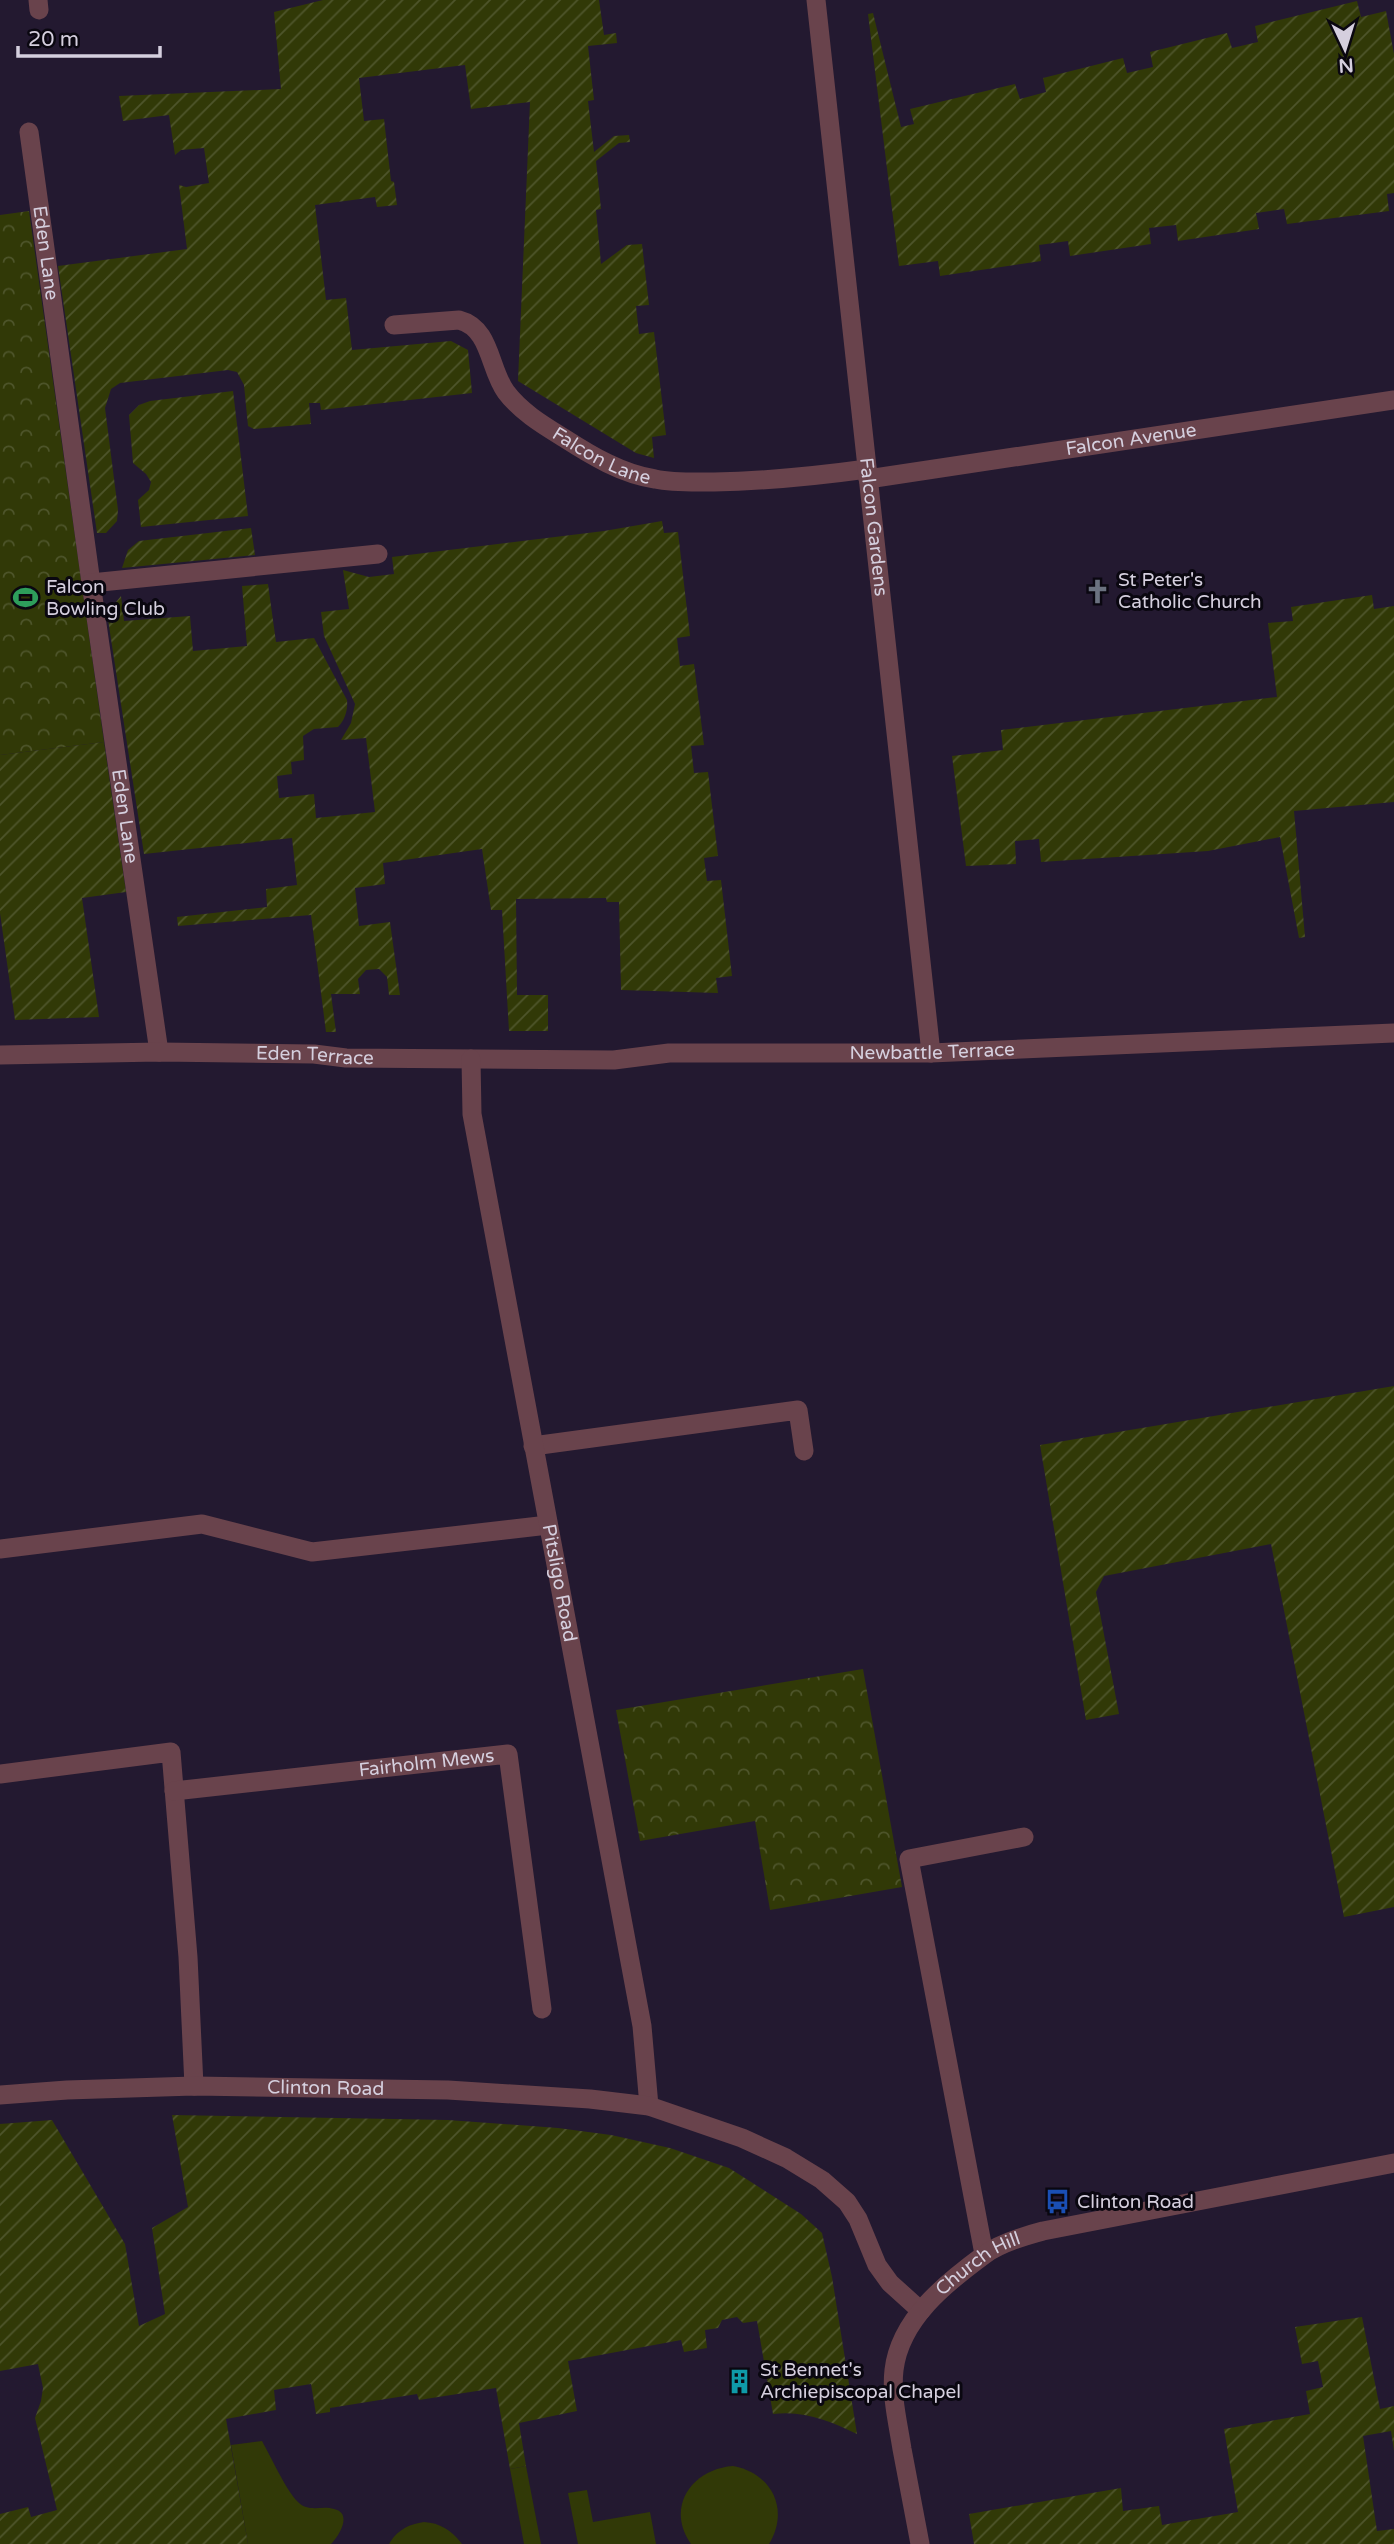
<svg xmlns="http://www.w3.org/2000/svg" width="1394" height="2544" font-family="'Varela Round',sans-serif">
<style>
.grass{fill:#313907}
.forest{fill:url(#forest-crowns)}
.garden{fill:url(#garden-furrows)}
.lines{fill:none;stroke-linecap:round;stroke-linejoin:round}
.service{stroke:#69434c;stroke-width:19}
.minor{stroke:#69434c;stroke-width:19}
.tertiary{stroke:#69434c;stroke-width:19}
.labels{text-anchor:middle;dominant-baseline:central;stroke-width:6;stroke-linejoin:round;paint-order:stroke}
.street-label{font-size:19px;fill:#d5cfde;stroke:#0a0710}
.poi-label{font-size:19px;fill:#d5cfde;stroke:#0a0710;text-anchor:start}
</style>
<defs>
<pattern id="forest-crowns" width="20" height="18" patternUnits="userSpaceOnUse" patternTransform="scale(1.75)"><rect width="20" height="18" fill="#313907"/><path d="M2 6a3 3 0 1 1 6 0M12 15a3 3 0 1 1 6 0" fill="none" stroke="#4e552b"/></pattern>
<pattern id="garden-furrows" width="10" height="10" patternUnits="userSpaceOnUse" patternTransform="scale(1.75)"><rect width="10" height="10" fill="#313907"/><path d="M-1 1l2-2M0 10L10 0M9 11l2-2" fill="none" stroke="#4e552b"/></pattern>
</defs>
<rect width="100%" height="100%" fill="#231930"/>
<!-- grass -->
<g class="grass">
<path d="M 262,2441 C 270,2455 287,2492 298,2502 C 309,2513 322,2505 334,2509 C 353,2513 339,2536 331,2544 L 248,2544 L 231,2445 Z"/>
<polygon points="526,2466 541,2544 524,2544 510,2469"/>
<path d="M 733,2466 C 772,2473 790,2510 769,2544 L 691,2544 C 665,2507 692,2469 733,2466 Z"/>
<polygon points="587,2490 593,2522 650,2512 656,2544 578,2544 568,2493"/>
<path d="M 424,2522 C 441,2523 452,2531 462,2544 L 389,2544 C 397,2530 409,2524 424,2522 Z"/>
</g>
<!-- forest -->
<g class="forest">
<polygon points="29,211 104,742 0,755 0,215"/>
<polygon points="863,1669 902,1887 770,1910 755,1821 640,1841 616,1710"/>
</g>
<!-- garden -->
<g class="garden">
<polygon points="323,0 599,0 604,35 616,33 617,43 588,46 594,100 588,101 594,152 614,136 629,135 630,142 619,143 596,161 601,209 596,210 601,264 627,245 642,244 649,305 636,306 639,334 654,332 666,435 652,437 654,458 636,453 518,381 530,102 471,109 465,65 359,78 364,121 384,119 391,181 394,182 397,205 377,207 375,197 315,205 326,300 346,298 352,350 451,341 468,350 472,393 321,410 320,403 309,403 311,424 254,429 248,426 244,385 237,372 228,370 120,383 111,389 105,408 118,510 117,521 106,533 97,533 58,266 187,249 179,185 186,187 209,183 204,148 181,150 175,155 169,115 123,121 119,96 281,89 274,12"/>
<polygon points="1357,1 1361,17 1386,11 1394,54 1394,193 1387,194 1389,211 1287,224 1284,209 1256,213 1259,229 1178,241 1176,225 1149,228 1151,244 1070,256 1068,241 1039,245 1041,261 940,276 938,261 899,266 868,14 873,13 901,127 914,124 910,109 1015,84 1020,99 1046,92 1043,78 1123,58 1127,73 1153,67 1150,52 1227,33 1232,48 1258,42 1255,26"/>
<polygon points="233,391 248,516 141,527 138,500 149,490 151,482 146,474 133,463 129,415 139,405 150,401"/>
<path d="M 662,521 L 664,533 L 678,532 L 690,636 L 677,638 L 680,666 L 694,664 L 704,745 L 691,746 L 694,773 L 708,772 L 718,856 L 704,858 L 707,881 L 721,880 L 732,976 L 716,978 L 718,993 L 621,990 L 619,902 L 607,902 L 606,898 L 516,899 L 517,995 L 548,995 L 548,1031 L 509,1031 L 502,910 L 491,910 L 482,849 L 383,863 L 385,884 L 355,888 L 359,926 L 390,922 L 400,995 L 389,995 L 387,977 L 379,969 L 366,970 L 358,979 L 360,994 L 331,994 L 336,1032 L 326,1032 L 311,915 L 178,926 L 177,917 L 267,907 L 266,889 L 297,885 L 292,838 L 144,854 L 107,613 L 121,596 L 124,621 L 190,616 L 193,651 L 247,646 L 242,586 L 268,584 L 276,642 L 314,638 L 347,700 C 348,710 345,720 338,727 L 314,729 L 303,736 L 304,760 L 291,762 L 292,774 L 277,776 L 279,798 L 314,794 L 316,818 L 375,812 L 366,738 L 341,740 L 351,723 L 355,704 L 324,636 L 321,612 L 349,609 L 343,570 L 369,577 L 394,574 L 392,557 L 604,531 Z"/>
<polygon points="251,528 255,555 122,568 128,550 139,541"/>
<polygon points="1372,595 1374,609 1394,606 1394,802 1294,811 1305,937 1299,938 1280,837 1208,851 1041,862 1039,839 1015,841 1016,864 966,866 952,756 1003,750 1001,730 1277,697 1268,623 1293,621 1291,607"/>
<polygon points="104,742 126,892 82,898 99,1017 15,1020 0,913 0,755"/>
<polygon points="1394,1386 1394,1907 1344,1917 1271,1544 1104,1576 1096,1592 1119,1714 1086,1720 1040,1445"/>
<path d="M 172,2115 L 448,2120 L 558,2128 L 611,2135 L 670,2148 L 729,2168 L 801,2214 L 822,2233 L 832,2277 L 857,2434 C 830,2421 804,2410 773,2414 L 757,2321 L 743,2323 L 737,2317 L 722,2320 L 718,2328 L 705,2330 L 707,2348 L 684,2352 L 681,2340 L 568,2361 L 577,2411 L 519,2423 L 526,2466 L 510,2469 L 496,2388 L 419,2400 L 417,2394 L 330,2408 L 330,2412 L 316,2414 L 311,2384 L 274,2390 L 276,2410 L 226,2419 L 248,2544 L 0,2544 L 0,2514 L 28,2507 L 31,2517 L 57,2510 L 35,2418 L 41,2401 L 43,2388 L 38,2364 L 0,2371 L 0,2124 L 52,2120 L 125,2244 L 139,2326 L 165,2314 L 152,2228 L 188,2207 Z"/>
<polygon points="1362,2317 1380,2409 1394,2406 1394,2451 1391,2431 1363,2436 1377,2531 1394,2529 1394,2544 974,2544 969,2514 1121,2488 1123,2511 1159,2506 1162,2525 1238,2512 1224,2429 1310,2414 1306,2391 1323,2387 1318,2361 1302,2364 1295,2327"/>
</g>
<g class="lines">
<!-- service -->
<g class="service">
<polyline points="38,0 39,10"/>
<path id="s1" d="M 29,132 L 91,583 L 159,1052"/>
<path id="s2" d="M 394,325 L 459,320 C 491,328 489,369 506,392 C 521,412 543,425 564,438 C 592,456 622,474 655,479 C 674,483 694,482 714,482 C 765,481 816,476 867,469"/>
<polyline points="91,583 378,554"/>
<polyline points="533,1446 798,1410 804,1451"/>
<polyline points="0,1549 202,1524 312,1552 548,1525"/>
<polyline points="984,2254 909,1859 1024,1837"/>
</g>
<!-- minor -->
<g class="minor">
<path id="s3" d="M 816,0 L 931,1053"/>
<path id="s4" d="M 868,479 L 1394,400"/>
<path id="s5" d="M 0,1055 L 159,1052 L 314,1054 L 346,1058 L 614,1060 L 669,1053 L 931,1053 L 1394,1033"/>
<path id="s6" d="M 471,1059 L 472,1114 L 642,2026 L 649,2106"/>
<polyline points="0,1774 171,1752 188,1957 194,2086"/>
<path id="s7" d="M 174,1791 L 508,1754 L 542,2009"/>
<path id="s8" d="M 0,2095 L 67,2090 L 194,2086 L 448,2090 L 590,2099 L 649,2106 L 742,2138 L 786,2158 L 822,2180 L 847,2202 L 858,2219 L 877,2265 L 890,2283 L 921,2311"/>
</g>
<!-- tertiary -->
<path class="tertiary" id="s9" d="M 920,2544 C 914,2512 908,2481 902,2449 C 898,2423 891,2396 894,2370 C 900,2319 946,2283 984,2255 C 1000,2243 1024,2236 1043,2231 L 1394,2163"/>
</g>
<!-- icons -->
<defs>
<symbol id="church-bare" viewBox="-9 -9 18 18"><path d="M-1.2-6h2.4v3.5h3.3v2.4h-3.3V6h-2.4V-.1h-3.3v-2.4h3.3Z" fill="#6b7280" stroke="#0a0710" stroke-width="2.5" paint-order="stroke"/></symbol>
<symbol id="stadium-bare" viewBox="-9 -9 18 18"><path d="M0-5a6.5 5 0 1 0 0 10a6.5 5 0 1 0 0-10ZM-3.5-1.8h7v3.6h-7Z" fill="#2e9e5b" stroke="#0a0710" stroke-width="2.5" paint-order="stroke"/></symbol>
<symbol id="bus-bare" viewBox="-9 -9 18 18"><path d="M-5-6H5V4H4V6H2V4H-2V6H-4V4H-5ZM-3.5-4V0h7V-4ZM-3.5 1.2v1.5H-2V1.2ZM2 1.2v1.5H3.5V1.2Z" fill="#1a4fb4" stroke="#0a0710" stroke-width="2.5" paint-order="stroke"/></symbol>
<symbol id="building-bare" viewBox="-9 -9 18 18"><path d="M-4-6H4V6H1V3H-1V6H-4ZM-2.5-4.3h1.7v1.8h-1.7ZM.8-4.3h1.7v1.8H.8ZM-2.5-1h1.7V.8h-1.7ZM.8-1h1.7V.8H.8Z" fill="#0f9aa8" stroke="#0a0710" stroke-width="2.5" paint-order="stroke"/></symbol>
</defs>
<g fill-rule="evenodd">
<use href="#church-bare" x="1080" y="574" width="35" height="35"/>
<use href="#stadium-bare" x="8" y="580" width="35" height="35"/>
<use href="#bus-bare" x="1040" y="2184" width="35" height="35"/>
<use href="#building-bare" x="722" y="2364" width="35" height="35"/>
</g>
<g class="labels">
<!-- street labels -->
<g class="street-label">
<text stroke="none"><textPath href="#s1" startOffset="122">Eden Lane</textPath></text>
<text stroke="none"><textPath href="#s4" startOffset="266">Falcon Avenue</textPath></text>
<text stroke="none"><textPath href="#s2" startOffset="271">Falcon Lane</textPath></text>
<text stroke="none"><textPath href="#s3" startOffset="530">Falcon Gardens</textPath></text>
<text stroke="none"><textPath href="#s1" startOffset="691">Eden Lane</textPath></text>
<text stroke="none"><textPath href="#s5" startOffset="933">Newbattle Terrace</textPath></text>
<text stroke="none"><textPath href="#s5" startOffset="315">Eden Terrace</textPath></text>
<text stroke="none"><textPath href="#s6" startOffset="532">Pitsligo Road</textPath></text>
<text stroke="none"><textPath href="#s7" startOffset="254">Fairholm Mews</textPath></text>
<text stroke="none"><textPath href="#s8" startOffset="326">Clinton Road</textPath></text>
<text stroke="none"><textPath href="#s9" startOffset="317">Church Hill</textPath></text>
</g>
<!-- poi labels -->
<g class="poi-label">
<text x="1118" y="580">St Peter's<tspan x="1118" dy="22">Catholic Church</tspan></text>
<text x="46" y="587">Falcon<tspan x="46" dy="22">Bowling Club</tspan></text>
<text x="1077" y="2202">Clinton Road</text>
<text x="760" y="2370">St Bennet's<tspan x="760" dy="22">Archiepiscopal Chapel</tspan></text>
</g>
</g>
<!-- north arrow -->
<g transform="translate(1345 49) rotate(176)" stroke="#0a0710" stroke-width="5" paint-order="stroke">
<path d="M0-5L12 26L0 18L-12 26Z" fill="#d5cfde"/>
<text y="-10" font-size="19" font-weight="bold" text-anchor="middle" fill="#d5cfde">N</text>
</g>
<!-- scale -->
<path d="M18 46v10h142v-10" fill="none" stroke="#d5cfde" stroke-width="3.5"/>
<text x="28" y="46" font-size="21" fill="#d5cfde" stroke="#0a0710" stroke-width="5" paint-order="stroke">20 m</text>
</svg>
